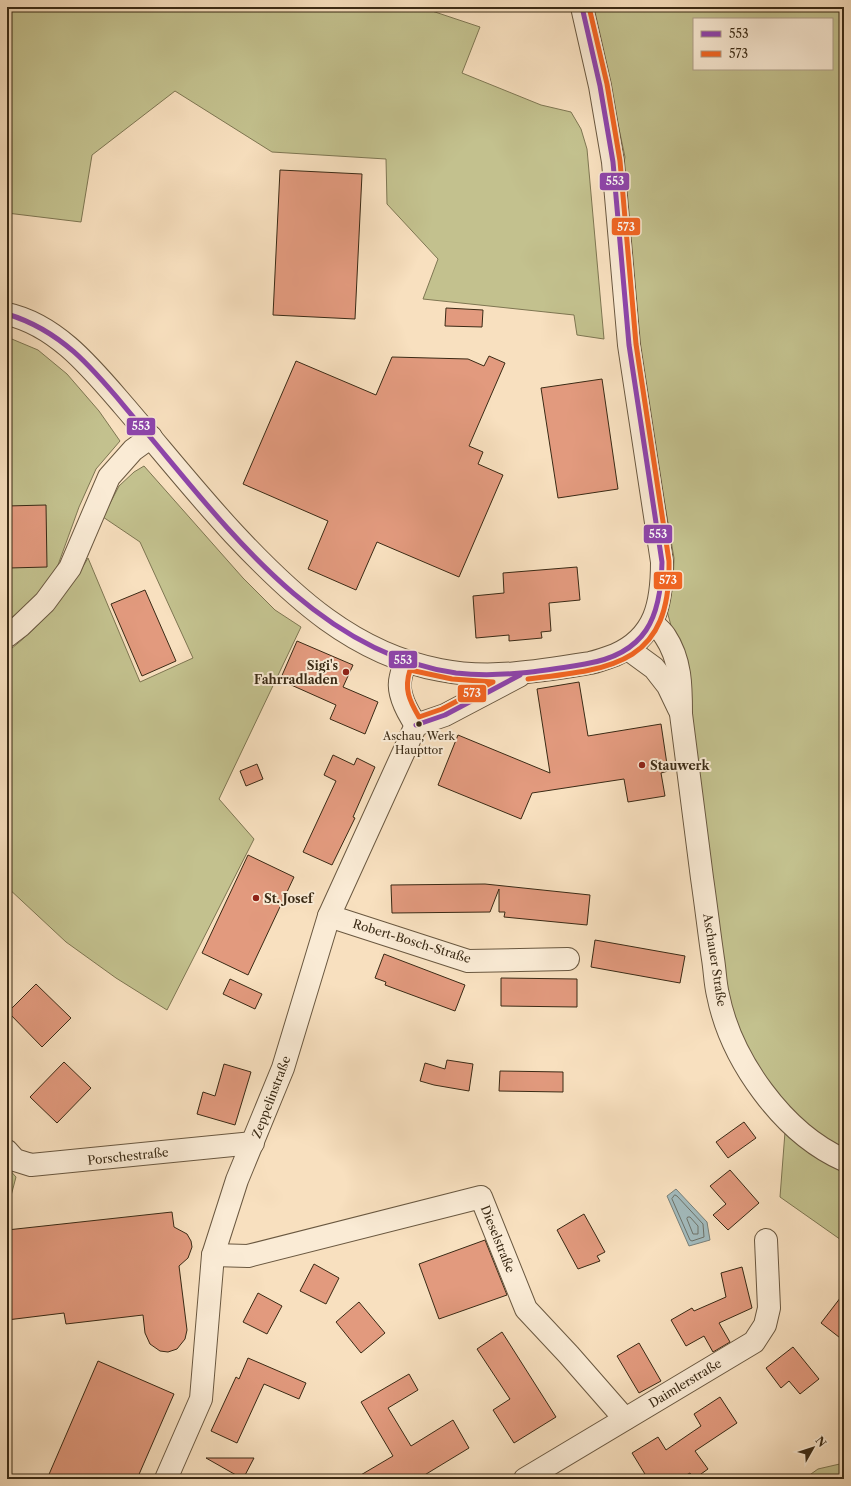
<svg xmlns="http://www.w3.org/2000/svg" width="851" height="1486" font-family="'Libre Caslon Text',serif">
<style>
.green{fill:#c3c18e;stroke:#7e7652;fill-rule:evenodd}
.water{fill:#a2babc;stroke:#788079}
.lines{fill:none;stroke-linecap:round;stroke-linejoin:round}
.shore{stroke:#6e7268;stroke-width:1}
.building{fill:#e29a7e;stroke:#3a2a15}
.minor-casing{stroke:#6a5840;stroke-width:24}
.minor{stroke:#faebd5;stroke-width:22}
.bus-1-casing{stroke:#faebd5;stroke-width:8}
.bus-2-casing{stroke:#faebd5;stroke-width:8}
.bus-1{stroke:#8e44ad;stroke-width:5}
.bus-2{stroke:#f26522;stroke-width:5}
.poi-dot{fill:#8f2418;stroke:#faebd5;stroke-width:1.5}
.bus-dot{fill:#3a2a15;stroke:#faebd5;stroke-width:1.5}
.labels{text-anchor:middle;dominant-baseline:central;stroke-width:4;stroke-linejoin:round;paint-order:stroke}
.bus-label{font-size:11px;fill:#3a2a15;stroke:#faebd5}
.poi-label{font-size:12px;font-weight:bold;fill:#3a2a15;stroke:#faebd5;text-anchor:start}
.street-label{font-size:12px;fill:#3a2a15;stroke:#faebd5}
.line-badge{stroke:#faebd5;stroke-width:1.5}
.badge-label{font-size:11px;text-anchor:middle;font-weight:bold;fill:#fff}
</style>
<rect width="100%" height="100%" fill="#f8e0bf"/>
<filter id="stains"><feTurbulence type="fractalNoise" baseFrequency=".005" numOctaves="4"/><feColorMatrix values="0 0 0 0 .2 0 0 0 0 .09 0 0 0 0 .02 0 0 0 .5 -.17"/></filter>
<radialGradient id="worn" r=".72"><stop offset=".6" stop-color="#630" stop-opacity="0"/><stop offset="1" stop-color="#630" stop-opacity=".3"/></radialGradient>
<!-- green -->
<g class="green">
<polygon points="7,7 420,7 480,27 462,73 541,105 571,112 581,129 587,149 604,339 577,335 574,315 423,299 438,259 387,204 386,159 272,152 175,91 92,155 81,222 7,213"/>
<path d="M 593,7 L 844,7 L 844,1153 L 839,1151 L 770,1091 L 732,1023 L 680,658 L 667,611 L 673,586 L 674,558 L 638,348 L 622,175 L 625,157 ZM 694,19 L 832,19 L 832,69 L 694,69 Z"/>
<polygon points="7,337 38,350 67,374 99,411 120,441 96,469 79,507 58,565 40,594 10,619 7,612"/>
<path d="M 144,466 L 243,578 L 275,610 L 301,627 L 219,799 L 254,839 L 167,1010 L 116,978 L 66,942 L 7,887 L 7,652 C 42,625 66,596 88,558 L 140,682 L 193,658 L 140,542 L 103,517 L 119,486 L 134,472 Z"/>
<path d="M 785,1132 C 804,1148 821,1162 844,1172 L 844,1242 L 780,1197 Z"/>
<polygon points="7,1167 16,1177 7,1211"/>
<polygon points="844,1463 844,1479 804,1479 818,1469"/>
</g>
<!-- water -->
<polygon class="water" points="676,1189 707,1222 710,1240 689,1246 667,1196"/>
<g class="lines">
<!-- shore -->
<g class="shore">
<polygon points="675,1195 677,1196 703,1224 704,1237 692,1241 690,1240 672,1199"/>
<polygon points="688,1217 690,1217 698,1226 698,1234 693,1234 687,1219"/>
</g>
</g>
<!-- building -->
<g class="building">
<polygon points="280,170 362,174 355,319 273,315"/>
<polygon points="446,308 483,310 482,327 445,326"/>
<polygon points="489,356 505,363 469,446 483,452 478,464 503,475 459,577 377,542 356,590 308,569 328,521 243,484 296,361 376,395 392,357 468,359 484,366"/>
<polygon points="602,379 618,489 558,498 541,388"/>
<polygon points="46,505 47,567 9,568 7,506"/>
<polygon points="577,567 580,600 549,603 551,631 541,632 542,638 509,641 509,635 476,638 473,596 504,593 503,573"/>
<polygon points="145,590 176,661 142,676 111,604"/>
<polygon points="297,641 353,665 343,687 378,702 365,734 330,719 336,705 280,680"/>
<polygon points="579,682 588,736 661,724 668,771 661,773 665,796 628,802 624,779 532,793 521,819 438,785 458,735 550,773 537,689"/>
<polygon points="333,755 354,765 357,758 375,767 353,817 355,818 332,865 303,852 336,781 324,775"/>
<polygon points="257,764 263,779 246,786 240,771"/>
<polygon points="248,855 294,877 248,975 202,953"/>
<polygon points="485,884 590,895 587,925 504,917 505,912 499,912 499,889 490,912 392,913 391,885"/>
<polygon points="595,940 685,956 680,983 591,967"/>
<polygon points="384,954 465,985 455,1011 385,985 386,982 375,978"/>
<polygon points="501,978 577,979 577,1007 501,1006"/>
<polygon points="230,979 262,994 255,1009 223,994"/>
<polygon points="36,984 71,1018 42,1047 8,1012"/>
<polygon points="447,1060 473,1064 469,1091 434,1085 420,1081 425,1063 445,1069"/>
<polygon points="64,1062 91,1088 57,1123 30,1097"/>
<polygon points="224,1064 251,1072 235,1125 197,1114 203,1092 215,1096"/>
<polygon points="500,1071 563,1072 563,1092 499,1091"/>
<polygon points="744,1122 756,1138 728,1158 716,1142"/>
<polygon points="730,1170 759,1203 728,1230 713,1215 726,1204 710,1186"/>
<polygon points="172,1212 174,1227 187,1234 191,1241 192,1247 188,1258 179,1266 187,1330 185,1339 177,1349 168,1352 160,1351 150,1344 145,1333 143,1315 66,1324 64,1313 7,1320 7,1230"/>
<polygon points="584,1214 605,1252 597,1256 600,1261 578,1269 557,1230"/>
<polygon points="485,1240 507,1295 439,1319 419,1264"/>
<polygon points="314,1264 339,1278 326,1304 300,1291"/>
<polygon points="742,1267 752,1308 719,1323 730,1342 713,1352 704,1336 686,1346 671,1320 692,1308 694,1311 726,1297 721,1273"/>
<polygon points="258,1293 282,1306 267,1334 243,1322"/>
<polygon points="844,1293 844,1341 821,1323"/>
<polygon points="359,1302 385,1333 361,1353 336,1322"/>
<polygon points="502,1332 556,1417 514,1443 493,1410 510,1399 477,1349"/>
<polygon points="639,1343 661,1381 639,1393 617,1356"/>
<polygon points="793,1347 819,1379 800,1394 789,1381 781,1388 766,1368"/>
<polygon points="248,1358 306,1383 299,1399 264,1384 237,1443 211,1431 236,1377 239,1379"/>
<polygon points="98,1361 174,1394 137,1479 47,1479"/>
<polygon points="409,1374 418,1390 388,1408 411,1446 453,1420 469,1448 418,1479 354,1479 393,1456 361,1402"/>
<polygon points="720,1397 737,1423 695,1451 708,1469 694,1479 690,1473 679,1479 648,1479 632,1453 658,1437 666,1450 701,1426 694,1414"/>
<polygon points="206,1458 254,1458 243,1479"/>
</g>
<g class="lines">
<defs>
<g id="minor">
<path d="M 7,314 C 57,325 92,369 124,406 C 161,449 196,493 234,534 C 292,596 354,654 440,670 C 489,680 541,671 590,663 C 599,661 607,658 615,655 C 656,637 662,603 662,562 L 629,345 L 613,162 L 600,86 L 582,7"/>
<path d="M 652,623 C 657,627 662,631 665,636 C 681,660 681,686 681,714 C 688,769 695,823 702,878 C 706,905 709,932 713,959 C 715,971 715,983 718,995 C 731,1060 783,1133 844,1160"/>
<polyline points="7,636 20,626 45,602 70,568 109,477 133,450 151,437"/>
<polyline points="628,649 654,668 668,686 679,709"/>
<path d="M 405,662 C 403,668 401,675 400,681 C 398,696 408,713 416,725"/>
<polyline points="329,916 468,961 568,959"/>
<polyline points="7,1151 15,1160 31,1165 253,1143"/>
<polyline points="213,1255 248,1256 481,1197 526,1309 569,1355 625,1419"/>
<polyline points="166,1479 201,1399 213,1255 237,1180 283,1068 329,916 416,725 445,715 519,676"/>
<polyline points="525,1479 754,1342 765,1325 769,1308 766,1240"/>
</g>
</defs>
<!-- minor casing -->
<use href="#minor" class="minor-casing"/>
<!-- minor -->
<use href="#minor" class="minor"/>
<defs>
<g id="bus-1">
<path d="M 7,314 C 66,332 97,374 135,419 C 221,520 314,653 456,673 C 499,678 543,671 585,664 C 646,654 661,618 662,562 L 629,345 L 613,162 L 600,86 L 582,7"/>
<polyline points="416,725 445,715 520,675"/>
</g>
<g id="bus-2">
<path d="M 410,670 L 452,679 L 493,682 L 442,709 L 419,717 C 409,700 404,689 410,670 Z"/>
<path d="M 528,679 C 613,669 671,664 669,561 L 636,344 L 620,161 L 607,84 L 589,7"/>
</g>
</defs>
<!-- bus-1 casing -->
<use href="#bus-1" class="bus-1-casing"/>
<!-- bus-2 casing -->
<use href="#bus-2" class="bus-2-casing"/>
<!-- bus-1 -->
<use href="#bus-1" class="bus-1"/>
<!-- bus-2 -->
<use href="#bus-2" class="bus-2"/>
</g>
<!-- markers -->
<g class="poi-dot">
<circle cx="346" cy="672" r="4"/>
<circle cx="642" cy="765" r="4"/>
<circle cx="256" cy="898" r="4"/>
</g>
<circle class="bus-dot" cx="419" cy="724" r="3.5"/>
<g class="labels">
<!-- bus labels -->
<g class="bus-label">
<text x="419" y="736">Aschau, Werk<tspan x="419" dy="14">Haupttor</tspan></text>
</g>
<!-- poi labels -->
<g class="poi-label">
<text x="338" y="665" text-anchor="end">Sigi's<tspan x="338" dy="14">Fahrradladen</tspan></text>
<text x="650" y="765">Stauwerk</text>
<text x="264" y="898">St. Josef</text>
</g>
<!-- street labels -->
<g class="street-label">
<text transform="translate(412 941) rotate(17)">Robert-Bosch-Straße</text>
<text transform="translate(715 960) rotate(81)">Aschauer Straße</text>
<text transform="translate(271 1097) rotate(-69)">Zeppelinstraße</text>
<text transform="translate(128 1156) rotate(-6)">Porschestraße</text>
<text transform="translate(498 1239) rotate(68)">Dieselstraße</text>
<text transform="translate(685 1383) rotate(-31)">Daimlerstraße</text>
</g>
</g>
<g class="line-badge">
<rect x="599" y="172" width="31" height="19" rx="4" fill="#8e44ad"/>
<rect x="611" y="217" width="30" height="19" rx="4" fill="#f26522"/>
<rect x="126" y="417" width="30" height="19" rx="4" fill="#8e44ad"/>
<rect x="643" y="524" width="30" height="20" rx="4" fill="#8e44ad"/>
<rect x="653" y="571" width="30" height="19" rx="4" fill="#f26522"/>
<rect x="388" y="650" width="30" height="19" rx="4" fill="#8e44ad"/>
<rect x="457" y="684" width="30" height="19" rx="4" fill="#f26522"/>
</g>
<g class="badge-label">
<text x="615" y="185">553</text>
<text x="626" y="231">573</text>
<text x="141" y="430">553</text>
<text x="658" y="538">553</text>
<text x="668" y="584">573</text>
<text x="403" y="664">553</text>
<text x="472" y="697">573</text>
</g>
<!-- margin -->
<rect width="851" height="1486" fill="none" stroke="#f8e0bf" stroke-width="24"/>
<rect x="8" y="8" width="835" height="1470" fill="none" stroke="#3a2a15" stroke-width="2"/>
<rect x="12" y="12" width="827" height="1462" fill="none" stroke="#3a2a15"/>
<!-- legend -->
<rect x="693" y="18" width="140" height="52" fill="#faebd5" stroke="#ad9e88"/>
<rect x="701" y="31" width="20" height="6" fill="#8e44ad" stroke="#ad9e88"/>
<text x="729" y="38" font-size="12" fill="#3a2a15">553</text>
<rect x="701" y="51" width="20" height="6" fill="#f26522" stroke="#ad9e88"/>
<text x="729" y="58" font-size="12" fill="#3a2a15">573</text>
<!-- north arrow -->
<g transform="translate(813 1448) rotate(51)" stroke="#faebd5" stroke-width="3" paint-order="stroke">
<path d="M0-3L7 15L0 10L-7 15Z" fill="#3a2a15"/>
<text y="-6" font-size="11" font-weight="bold" text-anchor="middle" fill="#3a2a15">N</text>
</g>
<rect width="100%" height="100%" filter="url(#stains)"/>
<rect width="100%" height="100%" fill="url(#worn)"/>
</svg>
